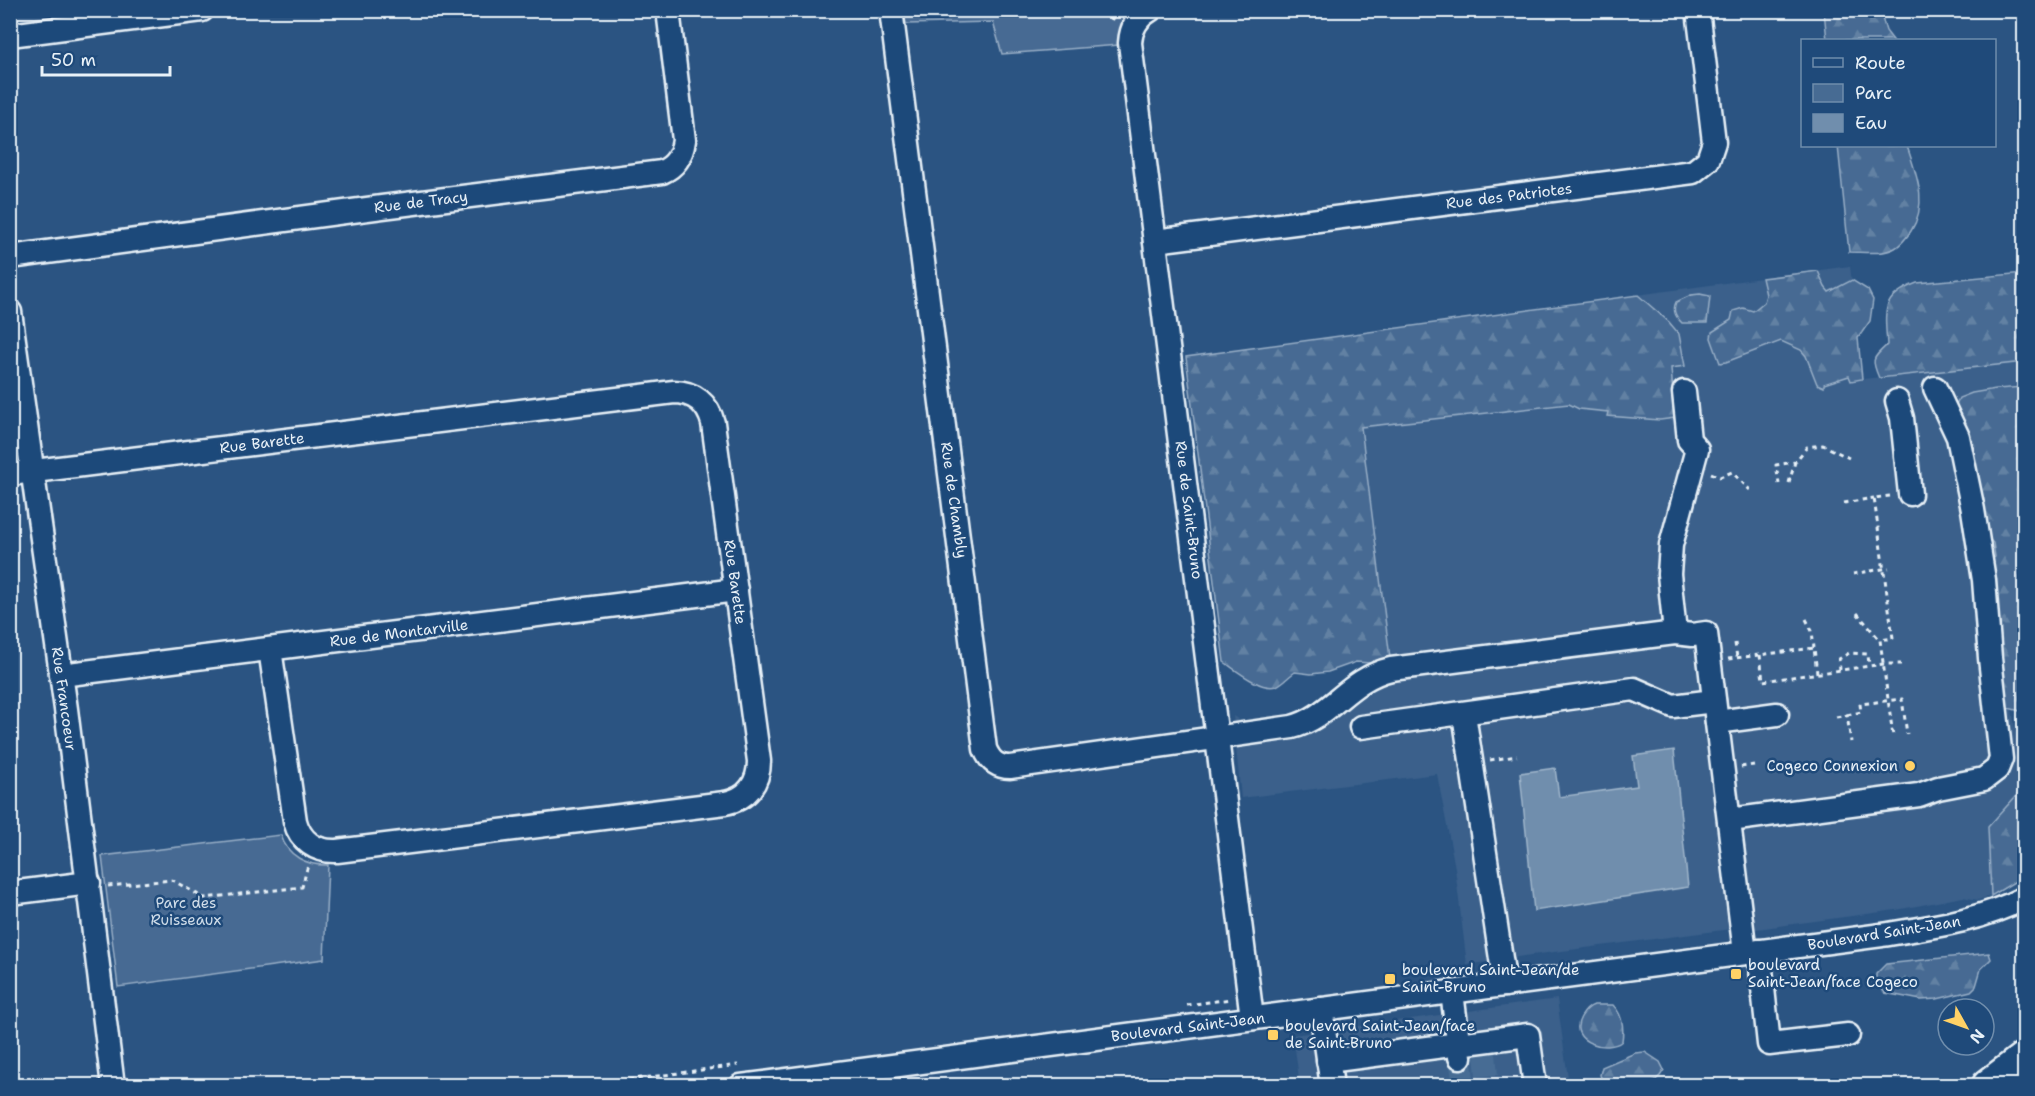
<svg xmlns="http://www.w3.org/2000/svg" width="2035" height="1096" font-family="'Shantell Sans',sans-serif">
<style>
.built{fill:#3a608b}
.green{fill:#476b93;stroke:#98aec6;stroke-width:1.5}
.forest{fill:url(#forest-firs);stroke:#98aec6;stroke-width:1.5}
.water{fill:#708ead;stroke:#a0b6cb;stroke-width:1.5}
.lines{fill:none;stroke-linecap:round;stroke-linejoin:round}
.minor-tunnel{stroke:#476c94;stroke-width:22;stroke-dasharray:22 11;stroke-linecap:butt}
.minor-casing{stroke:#e8f1f8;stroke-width:27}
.highway-casing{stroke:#e8f1f8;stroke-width:38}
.path{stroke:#e8f1f8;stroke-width:3;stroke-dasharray:4.5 4.5;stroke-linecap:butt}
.minor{stroke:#1f4a7a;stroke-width:22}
.highway{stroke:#1f4a7a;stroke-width:33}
.poi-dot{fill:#ffd166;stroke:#1f4a7a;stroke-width:2}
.labels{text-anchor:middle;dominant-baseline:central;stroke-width:5;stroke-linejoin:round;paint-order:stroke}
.street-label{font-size:15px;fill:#e8f1f8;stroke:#1f4a7a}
.poi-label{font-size:15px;fill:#e8f1f8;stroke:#1f4a7a;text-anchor:start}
.park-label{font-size:15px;fill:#d0dde9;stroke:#1f4a7a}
</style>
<defs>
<pattern id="forest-firs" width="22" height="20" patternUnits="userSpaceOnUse" patternTransform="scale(1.5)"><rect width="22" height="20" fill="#476b93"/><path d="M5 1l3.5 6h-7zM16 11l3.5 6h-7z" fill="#6281a3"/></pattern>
</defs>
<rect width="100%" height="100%" fill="#2b5482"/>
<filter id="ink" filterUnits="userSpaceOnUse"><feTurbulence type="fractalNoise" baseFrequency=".0167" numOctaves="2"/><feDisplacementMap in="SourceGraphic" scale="12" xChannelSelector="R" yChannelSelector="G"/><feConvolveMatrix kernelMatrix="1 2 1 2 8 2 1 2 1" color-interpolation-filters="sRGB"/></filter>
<g filter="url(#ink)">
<!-- built -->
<g class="built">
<polygon points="1850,266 1863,379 2024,362 2024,387 1996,389 1972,394 1981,426 2012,710 2024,779 2024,787 1988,827 1991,896 1978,900 1963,897 1896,910 1757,929 1731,929 1524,956 1467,965 1455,868 1437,774 1241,798 1233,716 1244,723 1291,717 1311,707 1359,669 1370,663 1390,658 1361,427 1623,399 1615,298"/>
<polygon points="1557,999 1569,1085 1300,1085 1293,1035"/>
</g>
<!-- green -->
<g class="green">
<polygon points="904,11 1132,11 1127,15 1119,45 1002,54 993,22 906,24"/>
<path d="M 281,835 C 287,856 307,866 328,865 L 324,959 L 118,987 L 102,856 Z"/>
</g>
<!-- forest -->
<g class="forest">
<polygon points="1824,11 1880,11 1886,31 1893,40 1827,40"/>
<path d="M 1838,146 L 1907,146 C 1916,174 1929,203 1911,231 C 1907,237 1902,244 1895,248 C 1883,255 1863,252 1849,252 Z"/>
<polygon points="1818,271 1825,287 1829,292 1852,280 1868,290 1873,300 1870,321 1858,338 1862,379 1851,381 1849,376 1824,384 1824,387 1817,384 1806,356 1801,350 1781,341 1726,362 1720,363 1711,338 1712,332 1731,320 1733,311 1743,308 1753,311 1764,302 1766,295 1762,278"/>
<path d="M 2024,273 L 2024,362 L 1879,378 C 1871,359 1872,359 1887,345 C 1885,311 1880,297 1917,283 Z"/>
<path d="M 1700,294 L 1710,296 L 1707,323 L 1682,323 C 1676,317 1672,311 1676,302 L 1691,295 Z"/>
<path d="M 1638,295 L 1669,322 L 1679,334 L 1685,366 L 1671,368 L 1675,418 L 1660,420 L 1607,416 L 1608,412 L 1579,409 L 1569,404 L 1361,427 L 1390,658 L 1370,663 L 1356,662 L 1328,672 L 1311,674 L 1295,672 C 1289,676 1282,684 1276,686 C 1261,691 1236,670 1224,662 L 1186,357 Z"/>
<polygon points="2024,387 2024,712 2004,707 1991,560 1995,557 1993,543 1983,533 1954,409 1959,398 1972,393 1996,389"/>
<polygon points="2024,787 2024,876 1991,896 1988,827"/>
<polygon points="1989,953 1991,959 1981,969 1976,986 1971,991 1937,999 1921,1000 1885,993 1876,982 1876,974 1886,964"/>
<path d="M 1594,1005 L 1613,1005 C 1623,1015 1624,1028 1622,1041 C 1609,1053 1566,1043 1581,1017 C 1584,1012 1588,1007 1594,1005 Z"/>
<polygon points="1645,1052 1660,1062 1664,1070 1660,1076 1650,1085 1604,1085 1600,1075 1602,1067 1635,1053"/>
</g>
<!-- water -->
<polygon class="water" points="1674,750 1688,887 1534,911 1520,773 1555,768 1559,797 1637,786 1633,756"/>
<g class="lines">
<!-- minor-tunnel -->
<g class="minor-tunnel">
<polyline points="1485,1054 1488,1086"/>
<polyline points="1460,1057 1464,1086"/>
</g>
<defs>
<g id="minor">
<path d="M 891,10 L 985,749 C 990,761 997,767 1010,767 L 1292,727 C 1331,717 1348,679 1391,669 L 1675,633 L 1692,635 L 1706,633 L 1745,953"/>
<path d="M 1150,10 C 1137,17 1131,28 1130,43 L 1252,1018"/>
<polyline points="10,35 202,10"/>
<polyline points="1155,241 1693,172 1708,160 1714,142 1698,10"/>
<path d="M 10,257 L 382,207 L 662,172 C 676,166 682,155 684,140 L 668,10"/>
<polyline points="10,312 66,709 113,1086"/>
<polyline points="1897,401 1902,418 1910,494"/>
<path d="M 10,474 L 674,392 C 694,392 708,404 713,423 L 759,761 C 759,783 747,799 725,803 L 337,851 C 316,852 300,841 295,821 L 270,649"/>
<polyline points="1675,633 1669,574 1671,545 1697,449 1689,440 1684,392"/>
<polyline points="61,675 736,590"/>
<polyline points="1464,714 1505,985"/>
<polyline points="1717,722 1777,714"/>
<polyline points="1361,727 1634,689 1673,706 1714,701"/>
<polyline points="1730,820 1919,795 1938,788 1984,779 1997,769 2001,759 1990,658 1984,580 1973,510 1958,437 1935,388"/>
<polyline points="10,893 89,883"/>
<polyline points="1759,951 1769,1044 1848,1035"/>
<polyline points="1452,992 1460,1057"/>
<polyline points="1321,1009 1332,1086"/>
<polyline points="1328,1061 1528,1035 1535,1086"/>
<path d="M 741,1086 L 1882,935 C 1931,927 1980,921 2024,898"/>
</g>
<polyline id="highway" points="1989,1086 2024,1059"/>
</defs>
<!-- minor casing -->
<use href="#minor" class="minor-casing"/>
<!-- highway casing -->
<use href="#highway" class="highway-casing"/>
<!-- path -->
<g class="path">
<polyline points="1013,10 1018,14 1026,10"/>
<polyline points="1093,10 1117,21"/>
<polyline points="1711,473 1720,477 1732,472 1750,490"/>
<polyline points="1789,483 1795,462"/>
<polyline points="1779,484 1776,465 1795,462 1807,447 1823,445 1849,458"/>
<polyline points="1890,496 1874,498 1893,638 1880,640 1893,736"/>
<polyline points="1844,503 1874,498"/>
<polyline points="1853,574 1889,568"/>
<polyline points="1857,613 1879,639"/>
<polyline points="1806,619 1812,631 1814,648"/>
<polyline points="1735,643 1737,658"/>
<polyline points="1760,655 1763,681 1884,664 1901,664"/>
<polyline points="1728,659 1814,648 1817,673"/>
<polyline points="1840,670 1839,659 1849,653 1868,654 1869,666"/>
<polyline points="1847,715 1861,712 1860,704 1902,699 1907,734"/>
<polyline points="1836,717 1847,715 1851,742"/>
<polyline points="1490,760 1517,756"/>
<polyline points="1741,767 1754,765"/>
<polyline points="108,886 172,880 204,898 302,887 308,865"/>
<polyline points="1187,1005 1231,999"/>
<polyline points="584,1086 738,1065"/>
</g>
<!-- minor -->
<use href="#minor" class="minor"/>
<!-- highway -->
<use href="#highway" class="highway"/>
</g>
</g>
<!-- markers -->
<g class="poi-dot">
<circle cx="1910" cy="766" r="6"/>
<rect x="1730" y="968" width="12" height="12" rx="3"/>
<rect x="1384" y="973" width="12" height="12" rx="3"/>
<rect x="1267" y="1029" width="12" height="12" rx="3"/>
</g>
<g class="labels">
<!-- street labels -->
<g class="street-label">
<text transform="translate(1509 196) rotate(-7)">Rue des Patriotes</text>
<text transform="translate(421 202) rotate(-7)">Rue de Tracy</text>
<text transform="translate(262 443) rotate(-7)">Rue Barette</text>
<text transform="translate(954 500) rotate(82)">Rue de Chambly</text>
<text transform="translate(1189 510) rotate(83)">Rue de Saint-Bruno</text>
<text transform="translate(735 582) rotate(82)">Rue Barette</text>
<text transform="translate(399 633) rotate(-7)">Rue de Montarville</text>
<text transform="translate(64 699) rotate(82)">Rue Francoeur</text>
<text transform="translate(1884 933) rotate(-9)">Boulevard Saint-Jean</text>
<text transform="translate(1188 1027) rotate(-7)">Boulevard Saint-Jean</text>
</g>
<!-- poi labels -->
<g class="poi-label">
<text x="1898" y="766" text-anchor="end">Cogeco Connexion</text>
<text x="1748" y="965">boulevard<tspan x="1748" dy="17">Saint-Jean/face Cogeco</tspan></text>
<text x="1402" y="970">boulevard Saint-Jean/de<tspan x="1402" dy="17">Saint-Bruno</tspan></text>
<text x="1285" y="1026">boulevard Saint-Jean/face<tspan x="1285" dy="17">de Saint-Bruno</tspan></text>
</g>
<!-- park labels -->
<g class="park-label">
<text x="186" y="903">Parc des<tspan x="186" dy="17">Ruisseaux</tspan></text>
</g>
</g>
<!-- margin -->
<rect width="2035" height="1096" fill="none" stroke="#1f4a7a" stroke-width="36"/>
<rect x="18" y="18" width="1999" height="1060" fill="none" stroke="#e8f1f8" stroke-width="2" filter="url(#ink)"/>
<!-- legend -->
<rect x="1801" y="39" width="195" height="108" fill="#1f4a7a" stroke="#6f8dac" stroke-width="1.5"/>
<rect x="1813" y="58" width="30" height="9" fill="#1f4a7a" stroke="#6f8dac" stroke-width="1.5"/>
<text x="1855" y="69" font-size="18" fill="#e8f1f8">Route</text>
<rect x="1813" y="84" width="30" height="18" fill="#476b93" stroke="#6f8dac" stroke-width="1.5"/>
<text x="1855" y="99" font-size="18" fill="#e8f1f8">Parc</text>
<rect x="1813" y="114" width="30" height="18" fill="#708ead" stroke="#6f8dac" stroke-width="1.5"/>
<text x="1855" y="129" font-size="18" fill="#e8f1f8">Eau</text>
<!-- north arrow -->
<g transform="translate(1966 1027) rotate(130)"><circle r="28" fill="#1f4a7a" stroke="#6f8dac" stroke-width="1.5"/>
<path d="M0-4.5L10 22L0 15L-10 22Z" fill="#ffd166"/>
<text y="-9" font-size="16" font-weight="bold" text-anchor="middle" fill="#e8f1f8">N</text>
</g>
<!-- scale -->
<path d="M42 66v9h128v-9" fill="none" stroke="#e8f1f8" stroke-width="3"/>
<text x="51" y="66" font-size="18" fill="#e8f1f8" stroke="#1f4a7a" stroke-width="4.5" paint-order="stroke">50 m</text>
</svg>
